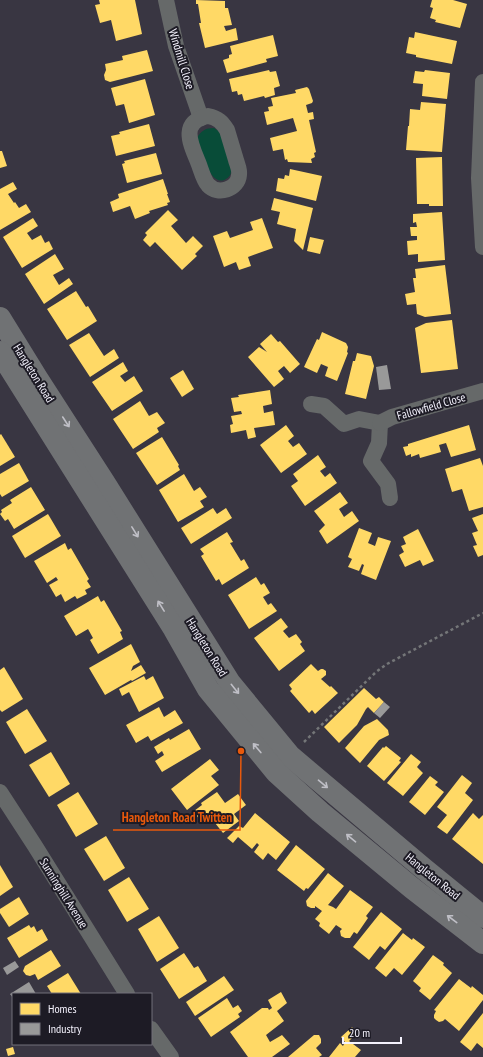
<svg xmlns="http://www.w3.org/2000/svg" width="483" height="1057" font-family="'PT Sans Narrow',sans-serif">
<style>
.green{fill:#084c38}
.homes{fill:#ffd966}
.industry{fill:#999}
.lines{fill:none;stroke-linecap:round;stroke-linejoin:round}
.path{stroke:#747678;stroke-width:2.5;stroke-dasharray:3 3;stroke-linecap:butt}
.minor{stroke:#666969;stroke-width:16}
.primary{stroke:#707274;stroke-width:22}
.oneway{stroke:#bfbfc6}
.labels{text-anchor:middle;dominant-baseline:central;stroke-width:4;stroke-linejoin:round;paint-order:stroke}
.street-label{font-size:12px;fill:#f4f2fd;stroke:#1d1b25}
.leader{fill:none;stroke:#e8590c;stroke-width:1.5}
.callout-dot{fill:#e8590c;stroke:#1d1b25;stroke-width:1.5}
.callout-label{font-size:13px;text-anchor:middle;font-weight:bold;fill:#e8590c;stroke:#1d1b25;stroke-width:4;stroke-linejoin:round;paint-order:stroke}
</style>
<rect width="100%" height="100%" fill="#393642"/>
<!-- green -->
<path class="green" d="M 214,128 L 220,132 C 222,140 231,164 231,171 C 231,175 229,177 226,179 C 210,189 200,148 197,138 C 201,131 205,128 214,128 Z"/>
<!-- homes -->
<g class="homes">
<polygon points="99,0 135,0 142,34 116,41 111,20 100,23 95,5 100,4"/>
<polygon points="196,0 225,1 225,8 228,8 232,25 224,26 226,31 236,28 238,40 205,48 199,23 201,23 198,4 196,4"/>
<polygon points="432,0 453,0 467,4 460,28 435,22 436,20 430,18 433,8 430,7"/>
<polygon points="415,32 457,41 452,64 416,57 416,55 406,53 409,37 414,38"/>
<polygon points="273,35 278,56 266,59 267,62 227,73 223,60 229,58 229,55 232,54 230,46"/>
<polygon points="147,50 153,71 110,82 105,80 104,75 106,70 105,64 123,60 122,56"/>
<polygon points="269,70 270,72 276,71 280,86 274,88 275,95 265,98 264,96 244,101 242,94 238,95 237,91 232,92 229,79"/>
<polygon points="425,70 450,73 447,99 422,96 423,84 413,83 415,71 424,72"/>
<polygon points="145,79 155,115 129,123 124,104 116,106 111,88"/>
<polygon points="307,87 309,89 313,101 312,103 306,105 308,113 313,112 314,119 309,120 316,152 314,153 315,157 311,159 312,163 288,162 287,159 285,160 283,149 273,151 270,138 297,131 293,118 267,125 264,112 269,111 268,107 273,106 271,98 296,93 295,90"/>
<polygon points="421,102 446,104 442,152 406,150 408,126 409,126 410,109 420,110"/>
<polygon points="149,124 155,146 116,156 111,136 120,134 119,132"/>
<polygon points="0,151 2,151 7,166 0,168"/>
<polygon points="156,153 162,174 127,183 122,164 125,163 124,161"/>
<polygon points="442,157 443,206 429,206 429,204 417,204 416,158"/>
<polygon points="290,169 322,176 316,201 276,191 278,178 284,179 285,175 289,176"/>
<polygon points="163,179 168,194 167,194 170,202 167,203 168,205 149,211 150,213 135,219 130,206 113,212 110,202 119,198 118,194"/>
<polygon points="13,182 17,189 8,194 14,203 15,202 19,208 26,204 31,212 0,230 0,189"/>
<polygon points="274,198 313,208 303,250 294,241 296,229 277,224 280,212 271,210"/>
<polygon points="168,210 178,220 171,226 186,243 193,236 203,246 195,254 197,256 182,270 155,242 150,247 143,240 147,235 145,233"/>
<polygon points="442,212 445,260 418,262 418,254 408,255 407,241 417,240 417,236 411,236 410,227 417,227 416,222 413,223 413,214"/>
<polygon points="33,218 38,226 27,233 32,240 41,235 45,243 49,241 53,249 22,268 3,237"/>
<polygon points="262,218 273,248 248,257 251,266 239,270 236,262 224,267 213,236 227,231 230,238 253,230 250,222"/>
<polygon points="310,237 324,240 320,254 307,251"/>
<polygon points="55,254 64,269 53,275 59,285 69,278 73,284 44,304 25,274"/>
<polygon points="445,265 451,314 425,317 417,314 416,304 407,305 405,294 415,292 413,278 416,278 415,269"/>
<polygon points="76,291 86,307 88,306 97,321 67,340 47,309"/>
<polygon points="452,320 458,369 421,373 415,328 426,323"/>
<polygon points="322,332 346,343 348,347 347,352 348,353 337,381 325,376 328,367 321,364 317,373 304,367 317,339 319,340"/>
<polygon points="89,333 104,356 114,349 119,358 90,377 69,345"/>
<polygon points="271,334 278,342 280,341 300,364 290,373 284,366 278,371 284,379 274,387 248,357 259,347 267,352 260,344"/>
<polygon points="357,353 371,356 374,366 366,399 345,394 353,361 355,361"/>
<polygon points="123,362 128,371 120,376 125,382 134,376 143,391 112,411 92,382"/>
<polygon points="183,370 194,389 182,397 170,378"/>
<polygon points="270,390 272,404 263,406 264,413 273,411 275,425 254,428 256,437 248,439 246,430 231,433 230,425 233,424 231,416 242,414 241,411 234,412 231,398 239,397 238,395"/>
<polygon points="140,401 149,416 157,412 165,423 157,428 159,432 133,449 113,419"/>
<polygon points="286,425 294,436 288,441 293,447 299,443 307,454 281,473 260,445"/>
<polygon points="469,425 476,450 451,457 446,443 439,445 441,452 420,458 419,454 411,457 411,454 406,456 403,447 408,446 408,444"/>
<polygon points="1,434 15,457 0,466 0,435"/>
<polygon points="162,437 179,465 178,466 180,470 157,485 136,453"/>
<polygon points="318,455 326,467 320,471 325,477 330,473 337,483 305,506 291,486 298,481 293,474"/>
<polygon points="480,458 483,466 483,507 469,511 462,489 452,492 445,469"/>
<polygon points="19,463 29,481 2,497 0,494 0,474"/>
<polygon points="184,474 194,491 200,487 207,497 200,501 204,507 178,522 159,490"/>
<polygon points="31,487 45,510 14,529 8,519 5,521 0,514 2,512 1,510 12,503 10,500"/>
<polygon points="340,492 348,503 339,509 344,517 352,511 359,521 327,544 319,531 325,525 314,511"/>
<polygon points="213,508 217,514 226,508 232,518 191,544 181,528"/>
<polygon points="48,514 61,536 25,558 12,536"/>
<polygon points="483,514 483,555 478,557 473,546 477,545 472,533 478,531 472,518"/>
<polygon points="359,528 372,533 368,543 375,546 378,537 391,541 376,580 361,574 364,565 362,564 359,571 348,567 352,559 348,557"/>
<polygon points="418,529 434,561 423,566 420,560 405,567 399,555 404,552 401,546 406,544 403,537"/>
<polygon points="227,532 233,542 230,543 241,561 244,559 249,568 222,585 219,579 216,581 201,556 204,554 200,549"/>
<polygon points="65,543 68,550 71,548 89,579 87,581 91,587 85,590 87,594 77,599 75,596 65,602 61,594 56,597 49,585 58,580 56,577 47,583 34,561"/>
<polygon points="256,577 261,585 264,583 270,593 263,597 268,605 271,603 277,611 249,629 228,595"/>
<polygon points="98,596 101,602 104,600 122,631 120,632 123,639 98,654 90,640 93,638 88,629 76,636 64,616"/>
<polygon points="281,618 288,627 283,631 289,638 296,634 302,642 300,644 305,651 279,671 254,638"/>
<polygon points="131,644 140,662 133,666 131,671 141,665 146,673 132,681 131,680 105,695 89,668"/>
<polygon points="311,664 318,671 321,669 323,669 326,671 326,675 321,679 330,687 331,686 338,693 315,714 312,710 309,713 290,691 292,689 289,685"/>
<polygon points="4,667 23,699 2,712 0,710 0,670"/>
<polygon points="144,676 146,680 153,676 164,698 139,712 129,692 122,696 119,689"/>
<polygon points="364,688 376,699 379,697 384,702 374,713 368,707 366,709 357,725 339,743 324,727"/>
<polygon points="159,707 164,717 175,710 183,723 151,741 148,736 136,743 126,725"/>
<polygon points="27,709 47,741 25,754 6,722"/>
<polygon points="377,719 388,730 389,735 379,740 360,763 345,748 364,726"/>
<polygon points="189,729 201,749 162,772 155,761 164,755 162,751 158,754 154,747 169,738 170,740"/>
<polygon points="386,746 401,758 399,761 401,762 384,781 367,766 383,747 384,748"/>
<polygon points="51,752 70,784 49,797 29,765"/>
<polygon points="411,754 421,762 417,767 423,773 403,796 387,783"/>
<polygon points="210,759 219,770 211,776 219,785 187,810 171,789"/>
<polygon points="462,775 472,783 465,793 473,800 447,834 437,827 447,815 437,807"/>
<polygon points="430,776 438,782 435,785 444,792 425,815 409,802"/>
<polygon points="78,792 98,824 76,837 57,805"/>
<polygon points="217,792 225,803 238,794 246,805 234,814 239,821 223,833 207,813 199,819 194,811 202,805 201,803"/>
<polygon points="255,813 290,842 276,860 268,853 263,860 254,852 259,845 257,843 252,849 238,837 233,843 227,838 239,826 243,828"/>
<polygon points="473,813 479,819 483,815 483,864 452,839"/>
<polygon points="106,836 125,868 104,881 84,849"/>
<polygon points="296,845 325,869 308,889 306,888 304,891 277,870"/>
<polygon points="0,865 13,887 0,896"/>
<polygon points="328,873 344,886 328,905 333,907 336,909 350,890 373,907 366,916 368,918 357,934 354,932 350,938 345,938 341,936 340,931 342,929 336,925 329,934 319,926 320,923 315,919 322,911 315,906 315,908 311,908 307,906 306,901"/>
<polygon points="129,877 149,909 127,922 108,890"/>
<polygon points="19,897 29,914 9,927 0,913 0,909"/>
<polygon points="381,912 402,929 385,950 380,946 369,960 353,947"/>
<polygon points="159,916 179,948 157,962 138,929"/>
<polygon points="29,925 31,928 34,926 37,932 42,929 48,940 19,958 7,938"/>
<polygon points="403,933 412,940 413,938 425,947 402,975 394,968 386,977 375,968"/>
<polygon points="51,950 61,966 38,980 35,974 30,976 26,975 23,971 25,966"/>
<polygon points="184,953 194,968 198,966 207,981 179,999 160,969"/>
<polygon points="433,955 444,963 443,965 452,973 430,1000 419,991 421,988 413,981"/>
<polygon points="68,973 81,994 52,994 47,986"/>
<polygon points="224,976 234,990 195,1016 186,1002"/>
<polygon points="459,979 471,988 472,986 483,995 483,1000 459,1031 445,1019 443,1021 439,1022 436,1020 434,1018 434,1015 436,1011 434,1010"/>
<polygon points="281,992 287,1003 277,1011 284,1021 266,1035 270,1042 282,1035 290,1044 272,1057 248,1057 230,1032 262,1008 268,1008 269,1010 272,1008 268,1000"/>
<polygon points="227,998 233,1008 238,1005 242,1011 238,1014 240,1017 211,1037 198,1018"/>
<polygon points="483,1013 483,1048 477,1043 471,1051 460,1042"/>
<polygon points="352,1027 357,1033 349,1041 361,1050 355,1057 329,1057 340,1043 343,1046 345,1042 341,1037"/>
<polygon points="314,1035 319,1035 321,1039 321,1043 316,1048 322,1055 319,1057 288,1057"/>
<polygon points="13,1047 15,1054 8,1056 6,1049"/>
</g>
<!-- industry -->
<g class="industry">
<polygon points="387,365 391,389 379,390 376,367"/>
<polygon points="384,702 390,707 380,718 374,713"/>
<polygon points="15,961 19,967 7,975 3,968"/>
<polygon points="29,982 36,994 13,994 13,998 10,994"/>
</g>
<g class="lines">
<!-- path -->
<polyline class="path" points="304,742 376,672 387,664 483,613"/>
<!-- minor -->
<g class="minor">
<polyline points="166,0 176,46 201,118"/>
<polyline points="483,82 479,178 483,247"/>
<path d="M 208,116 C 218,118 222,122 227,130 C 230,140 233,150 236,160 C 237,164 240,170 239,175 C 238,189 218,196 208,185 C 203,179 201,169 198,162 C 190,143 180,122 208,116 Z"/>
<polyline points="311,404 324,406 344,424 359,419 380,423 379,443 371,461 388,484 390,498"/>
<polyline points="380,423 392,417 483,391"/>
<polyline points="0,792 35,846 127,994"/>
<polyline points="151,1029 171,1057"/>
</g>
<!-- primary -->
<g class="primary">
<polyline points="0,318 37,378 104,482 230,683 290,756 424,869 483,917"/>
<polyline points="0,352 174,629 208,689 276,772 320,812 412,888 483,943"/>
</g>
</g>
<!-- one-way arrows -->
<defs><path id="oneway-shaft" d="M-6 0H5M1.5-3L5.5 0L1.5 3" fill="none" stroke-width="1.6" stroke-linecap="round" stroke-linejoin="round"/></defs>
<g class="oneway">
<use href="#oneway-shaft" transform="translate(66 422) rotate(57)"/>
<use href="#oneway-shaft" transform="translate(135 532) rotate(58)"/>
<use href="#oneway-shaft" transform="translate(161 606) rotate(-122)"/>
<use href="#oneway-shaft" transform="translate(235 689) rotate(51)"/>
<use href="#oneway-shaft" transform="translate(257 748) rotate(-130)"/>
<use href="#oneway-shaft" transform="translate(323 784) rotate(40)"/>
<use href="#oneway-shaft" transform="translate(351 838) rotate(-140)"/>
<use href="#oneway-shaft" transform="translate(452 919) rotate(-143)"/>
</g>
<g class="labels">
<!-- street labels -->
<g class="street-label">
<text transform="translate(182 59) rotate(73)">Windmill Close</text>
<text transform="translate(34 373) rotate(58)">Hangleton Road</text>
<text transform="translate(431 406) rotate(-16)">Fallowfield Close</text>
<text transform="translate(207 647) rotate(58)">Hangleton Road</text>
<text transform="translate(433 876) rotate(39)">Hangleton Road</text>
<text transform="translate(64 893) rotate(58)">Sunninghill Avenue</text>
</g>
</g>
<!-- callouts -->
<path class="leader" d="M241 751L240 830H113"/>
<circle class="callout-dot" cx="241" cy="751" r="4"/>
<g class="callout-label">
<text x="177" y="822">Hangleton Road Twitten</text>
</g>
<!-- legend -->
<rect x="12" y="993" width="140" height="52" fill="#1d1b25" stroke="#73717b"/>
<rect x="20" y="1003" width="20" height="12" fill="#ffd966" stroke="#73717b"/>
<text x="48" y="1013" font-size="12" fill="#f4f2fd">Homes</text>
<rect x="20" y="1023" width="20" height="12" fill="#999999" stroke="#73717b"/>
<text x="48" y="1033" font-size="12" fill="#f4f2fd">Industry</text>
<!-- scale -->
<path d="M343 1037v6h58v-6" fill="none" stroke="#f4f2fd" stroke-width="2"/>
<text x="349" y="1037" font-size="12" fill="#f4f2fd" stroke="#1d1b25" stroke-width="3" paint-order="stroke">20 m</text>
</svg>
